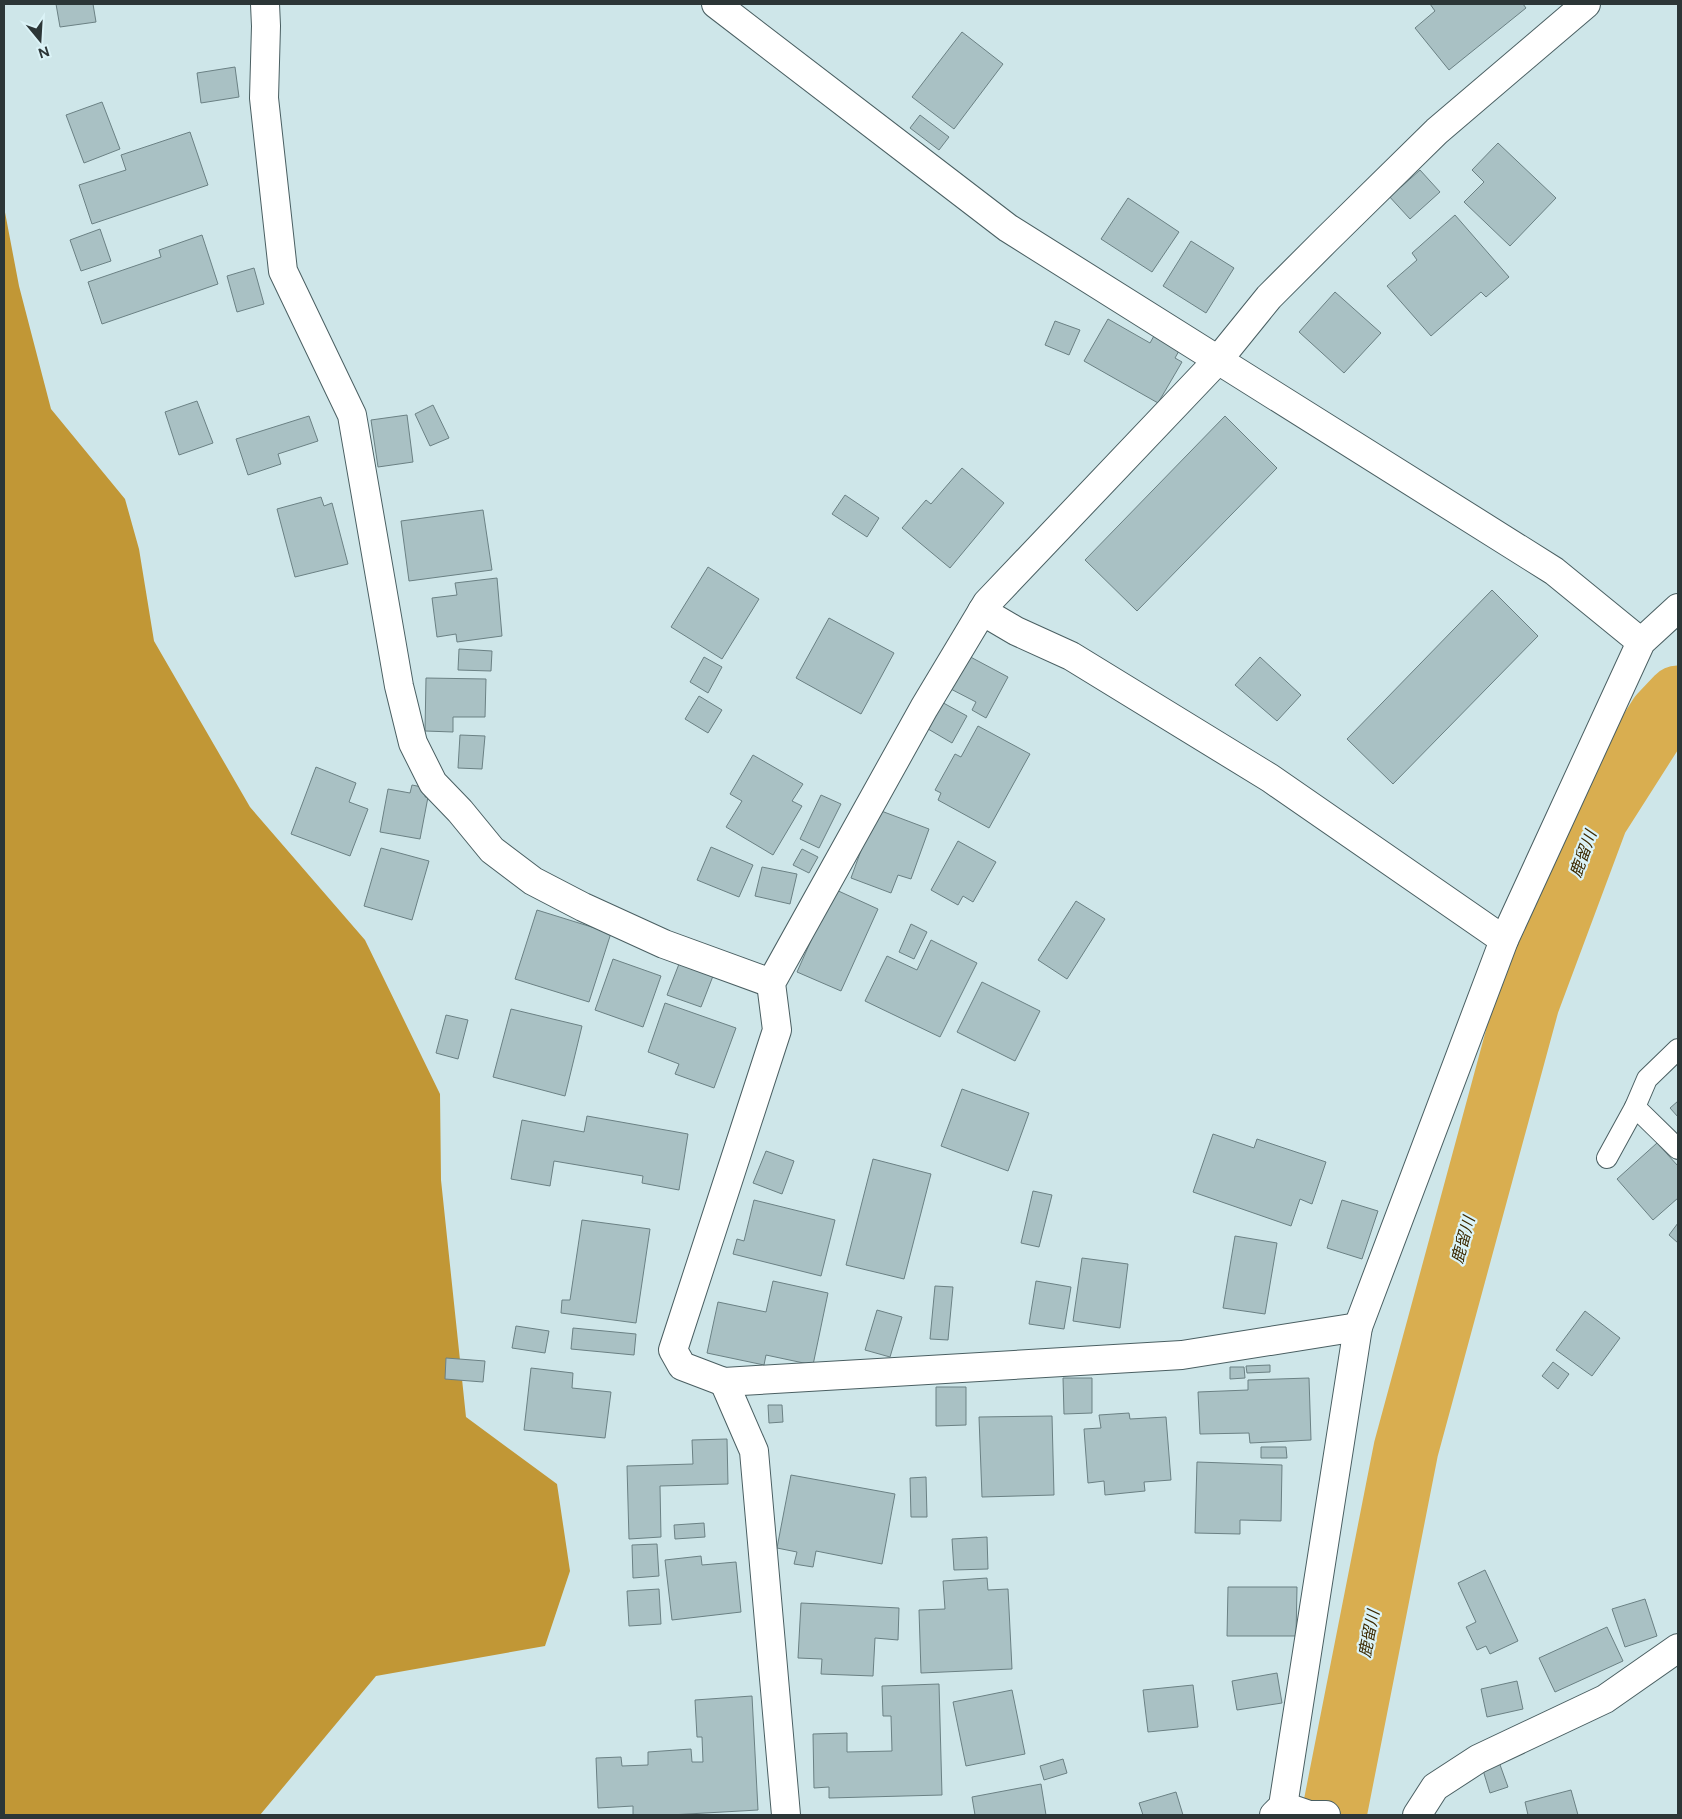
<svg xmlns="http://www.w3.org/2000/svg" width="1682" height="1819" font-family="Figtree,'Noto Sans JP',sans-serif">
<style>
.forest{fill:#c19736}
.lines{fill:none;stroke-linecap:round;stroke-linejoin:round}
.river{stroke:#d9ae50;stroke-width:65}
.building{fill:#a9c1c4;stroke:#6b8184}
.service-casing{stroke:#4a5f62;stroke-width:22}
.minor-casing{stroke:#4a5f62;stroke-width:30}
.service{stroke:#fff;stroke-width:20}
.minor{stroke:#fff;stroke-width:28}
.labels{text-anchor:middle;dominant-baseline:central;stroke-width:4.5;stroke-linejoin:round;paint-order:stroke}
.water-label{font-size:16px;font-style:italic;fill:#3b2900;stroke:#dbf3f7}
</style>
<rect width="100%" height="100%" fill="#cee6e9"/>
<!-- forest -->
<polygon class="forest" points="4,207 19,286 51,409 125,499 139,549 154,641 250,807 365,940 440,1094 441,1180 466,1417 557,1484 570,1571 545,1646 376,1676 260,1815 4,1815"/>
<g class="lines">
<!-- river -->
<polyline class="river" points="1334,1815 1406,1449 1527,1003 1596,818 1661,716 1678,698"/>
</g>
<!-- building -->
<g class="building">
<polygon points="56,4 93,4 96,22 60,27"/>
<polygon points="1430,4 1523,4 1526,8 1449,70 1415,28 1435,11"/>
<polygon points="962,32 1003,64 954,129 912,97"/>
<polygon points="235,67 239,97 201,103 197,73"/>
<polygon points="102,102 120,149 84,163 66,115"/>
<polygon points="920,115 949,137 939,150 910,128"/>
<polygon points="190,132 208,185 92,224 79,185 126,170 121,155"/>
<polygon points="1498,143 1556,198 1510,246 1464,202 1484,182 1472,170"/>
<polygon points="1420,170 1440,192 1410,219 1387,194 1398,184 1401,187"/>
<polygon points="1128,198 1179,232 1152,272 1101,239"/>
<polygon points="1455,215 1509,277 1486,297 1481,292 1431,336 1387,286 1417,260 1412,253"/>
<polygon points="100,229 111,261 81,271 70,240"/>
<polygon points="202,235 218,284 102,324 88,282 161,257 159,250"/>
<polygon points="1191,241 1234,268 1206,313 1163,286"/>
<polygon points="254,268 264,304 237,312 227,276"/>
<polygon points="1335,292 1381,333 1344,373 1299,332"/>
<polygon points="1108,319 1150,343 1155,334 1180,349 1175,358 1182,362 1158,403 1084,361"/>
<polygon points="1055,321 1080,330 1069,355 1045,345"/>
<polygon points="197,401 213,443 179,455 165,412"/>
<polygon points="433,405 449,438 430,446 415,414"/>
<polygon points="407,415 413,462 378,467 371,420"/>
<polygon points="309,416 318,441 278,454 281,464 248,475 236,439"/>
<polygon points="1225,416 1277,468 1137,611 1085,560"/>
<polygon points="962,468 1004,503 950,568 902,528 926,500 931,504"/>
<polygon points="845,495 879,518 867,537 832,514"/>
<polygon points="321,497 324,506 332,503 348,564 295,577 277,509"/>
<polygon points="483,510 492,570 409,581 401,521"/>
<polygon points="708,567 759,599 722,659 671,627"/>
<polygon points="497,578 502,636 457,642 456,634 437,637 432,598 457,595 455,583"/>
<polygon points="1492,590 1538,636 1393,784 1347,739"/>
<polygon points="829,618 894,653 861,714 796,678"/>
<polygon points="459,649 492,651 491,671 458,670"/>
<polygon points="963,653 1008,677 986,718 972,710 976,702 945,686"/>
<polygon points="704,657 722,667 708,693 690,682"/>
<polygon points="1260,657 1301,695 1277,721 1235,685"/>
<polygon points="426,678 486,679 485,717 453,717 453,732 425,731"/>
<polygon points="699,696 722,710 708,733 685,719"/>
<polygon points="938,700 967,716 952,743 923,726"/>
<polygon points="978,726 1030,754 989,828 938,800 941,793 935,790 955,754 961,757"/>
<polygon points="460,735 485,736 482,769 458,768"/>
<polygon points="753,755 803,784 792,801 802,806 773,855 726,827 742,801 730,794"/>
<polygon points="316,767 356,783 349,802 368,809 350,856 291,834"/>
<polygon points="412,785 427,788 425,797 428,797 420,839 380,832 388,789 410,793"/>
<polygon points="821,795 841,804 819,848 800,839"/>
<polygon points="876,809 929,829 911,879 898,875 891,893 851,878"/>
<polygon points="958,841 996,862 973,902 963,896 958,905 931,890"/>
<polygon points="711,847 753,865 739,897 697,880"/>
<polygon points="381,848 429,861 412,920 364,906"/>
<polygon points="802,849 818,857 809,873 793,865"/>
<polygon points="762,867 797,874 790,904 755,896"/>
<polygon points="834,889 878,909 841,991 797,972"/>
<polygon points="1076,901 1105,919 1067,979 1038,960"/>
<polygon points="537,910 611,933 589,1002 515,979"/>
<polygon points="911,924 927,932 914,959 899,952"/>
<polygon points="931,940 977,963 940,1037 865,1001 887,956 917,970"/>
<polygon points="613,959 661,976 643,1027 595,1010"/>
<polygon points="679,964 713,976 701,1007 667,995"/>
<polygon points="982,982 1040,1011 1015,1061 957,1032"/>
<polygon points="665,1003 736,1028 714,1088 675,1074 679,1064 648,1052"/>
<polygon points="511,1009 582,1026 565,1096 493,1077"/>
<polygon points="446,1015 468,1020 458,1059 436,1053"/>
<polygon points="962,1089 1029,1113 1008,1171 941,1146"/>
<polygon points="1678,1101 1678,1117 1670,1108"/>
<polygon points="587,1116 688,1134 679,1190 642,1183 643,1176 554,1161 550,1186 511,1179 522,1120 584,1132"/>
<polygon points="1213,1134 1254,1148 1257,1139 1326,1162 1312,1204 1300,1199 1291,1226 1193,1192"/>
<polygon points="1657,1143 1678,1166 1678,1198 1653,1220 1617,1179"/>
<polygon points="766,1151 794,1161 782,1194 753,1183"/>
<polygon points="873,1159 931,1174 904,1279 846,1265"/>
<polygon points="1033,1191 1052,1195 1039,1247 1021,1243"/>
<polygon points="754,1200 835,1220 821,1276 733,1254 737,1239 744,1241"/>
<polygon points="1342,1200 1378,1211 1362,1259 1327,1248"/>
<polygon points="582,1220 650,1229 636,1323 561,1313 562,1300 570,1300"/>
<polygon points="1678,1223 1678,1243 1669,1235"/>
<polygon points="1235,1236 1277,1243 1265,1314 1223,1308"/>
<polygon points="1082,1258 1128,1264 1120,1328 1073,1321"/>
<polygon points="773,1281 828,1293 813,1365 766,1355 764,1365 707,1353 718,1302 766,1312"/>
<polygon points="1036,1281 1071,1287 1064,1329 1029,1324"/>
<polygon points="935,1286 953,1287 948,1340 930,1339"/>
<polygon points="877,1310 902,1317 890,1357 865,1350"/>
<polygon points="1585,1311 1620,1338 1592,1376 1556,1350"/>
<polygon points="516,1326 549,1331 545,1353 512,1348"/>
<polygon points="573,1328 636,1334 634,1355 571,1349"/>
<polygon points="446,1358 485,1361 483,1382 445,1379"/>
<polygon points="1553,1362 1569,1374 1558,1389 1542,1376"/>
<polygon points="1270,1365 1270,1372 1247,1373 1246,1366"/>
<polygon points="1230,1367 1244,1367 1245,1378 1230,1379"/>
<polygon points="531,1368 573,1373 572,1388 611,1392 605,1438 524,1430"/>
<polygon points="1063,1378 1092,1378 1092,1413 1064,1414"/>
<polygon points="1309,1378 1311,1440 1250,1443 1249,1433 1200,1434 1198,1392 1248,1390 1248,1380"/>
<polygon points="936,1387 966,1387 966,1425 936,1426"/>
<polygon points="768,1405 782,1405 783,1422 769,1423"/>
<polygon points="1129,1413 1130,1419 1166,1417 1171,1480 1144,1482 1145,1491 1105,1495 1104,1481 1088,1483 1084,1429 1101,1428 1099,1415"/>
<polygon points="1052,1416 1054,1495 982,1497 979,1417"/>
<polygon points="727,1439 728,1484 660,1486 661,1537 629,1539 627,1466 693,1464 692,1440"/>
<polygon points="1261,1447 1286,1447 1287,1458 1261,1458"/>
<polygon points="1197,1462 1282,1465 1281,1521 1240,1520 1240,1534 1195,1533"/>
<polygon points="791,1475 895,1494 882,1564 816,1551 813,1567 794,1564 797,1552 777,1548"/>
<polygon points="926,1477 927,1517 911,1517 910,1478"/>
<polygon points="704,1523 705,1537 675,1539 674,1525"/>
<polygon points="987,1537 988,1569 954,1570 952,1539"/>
<polygon points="657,1544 659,1576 633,1578 632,1545"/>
<polygon points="701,1556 702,1565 736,1562 741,1612 672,1620 665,1560"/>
<polygon points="1485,1570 1518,1641 1490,1654 1486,1646 1477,1650 1466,1627 1476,1622 1458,1583"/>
<polygon points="987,1578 988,1590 1008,1589 1012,1669 921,1673 919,1610 945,1609 943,1581"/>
<polygon points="1228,1587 1297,1587 1296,1636 1227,1636"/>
<polygon points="659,1589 661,1624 629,1626 627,1591"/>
<polygon points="1645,1599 1657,1636 1625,1647 1612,1609"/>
<polygon points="801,1603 899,1608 898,1640 875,1638 873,1676 821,1674 822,1659 798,1658"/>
<polygon points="1607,1627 1623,1661 1555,1692 1539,1658"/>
<polygon points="1277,1673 1282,1703 1237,1710 1232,1681"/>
<polygon points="1517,1681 1523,1709 1487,1717 1481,1689"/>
<polygon points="939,1684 942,1795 829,1798 829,1787 814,1788 813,1734 847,1733 847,1752 892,1751 891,1716 883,1716 882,1686"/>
<polygon points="1193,1685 1198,1727 1148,1732 1143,1690"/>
<polygon points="1012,1690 1025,1754 966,1766 953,1702"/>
<polygon points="752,1696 758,1810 670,1815 633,1815 633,1806 598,1808 596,1758 621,1757 622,1766 648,1765 648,1752 691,1749 692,1762 703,1762 702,1737 697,1737 695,1700"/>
<polygon points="1063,1759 1067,1773 1044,1780 1040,1766"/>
<polygon points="1499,1762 1508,1787 1490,1793 1482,1767"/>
<polygon points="1041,1784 1046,1815 975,1815 972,1797"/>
<polygon points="1571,1790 1578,1815 1528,1815 1525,1802"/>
<polygon points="1176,1792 1183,1815 1143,1815 1139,1803"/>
</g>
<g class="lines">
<defs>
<g id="service">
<polyline points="1635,1107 1678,1149"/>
<polyline points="1607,1158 1635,1107 1647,1079 1678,1049"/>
</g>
<g id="minor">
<polyline points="265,4 266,26 264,98 283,271 352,415 399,686 413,743 433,783 460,811 492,850 533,881 583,907 664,944 771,983"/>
<polyline points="716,4 1008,228 1554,571 1641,642"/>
<polyline points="982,611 1016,631 1071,656 1270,778 1504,940"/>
<polyline points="1358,1327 1182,1355 724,1382 682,1366 673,1350 777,1030 771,983 924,708 987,603 1218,360 1269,297 1326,240 1437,131 1586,4"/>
<polyline points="724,1382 754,1451 786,1815"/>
<polyline points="1283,1806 1309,1815 1326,1815"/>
<polyline points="1274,1815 1283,1806 1358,1327 1504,940 1641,642 1678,608"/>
<polyline points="1417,1815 1435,1787 1478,1759 1605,1699 1678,1648"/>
</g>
</defs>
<!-- service casing -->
<use href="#service" class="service-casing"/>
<!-- minor casing -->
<use href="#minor" class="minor-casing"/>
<!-- service -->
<use href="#service" class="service"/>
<!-- minor -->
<use href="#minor" class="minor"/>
</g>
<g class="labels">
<!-- water labels -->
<g class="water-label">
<text transform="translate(1583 854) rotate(-70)">鹿留川</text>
<text transform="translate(1463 1240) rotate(-75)">鹿留川</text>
<text transform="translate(1369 1634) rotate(-79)">鹿留川</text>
</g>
</g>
<!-- border -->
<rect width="1682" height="1819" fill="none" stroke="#2c3637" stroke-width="10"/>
<!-- north arrow -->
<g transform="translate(40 40) rotate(162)" stroke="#dbf3f7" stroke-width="4" paint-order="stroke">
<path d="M0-4L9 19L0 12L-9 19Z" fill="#2c3637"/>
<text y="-8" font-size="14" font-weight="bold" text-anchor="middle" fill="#2c3637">N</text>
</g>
</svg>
